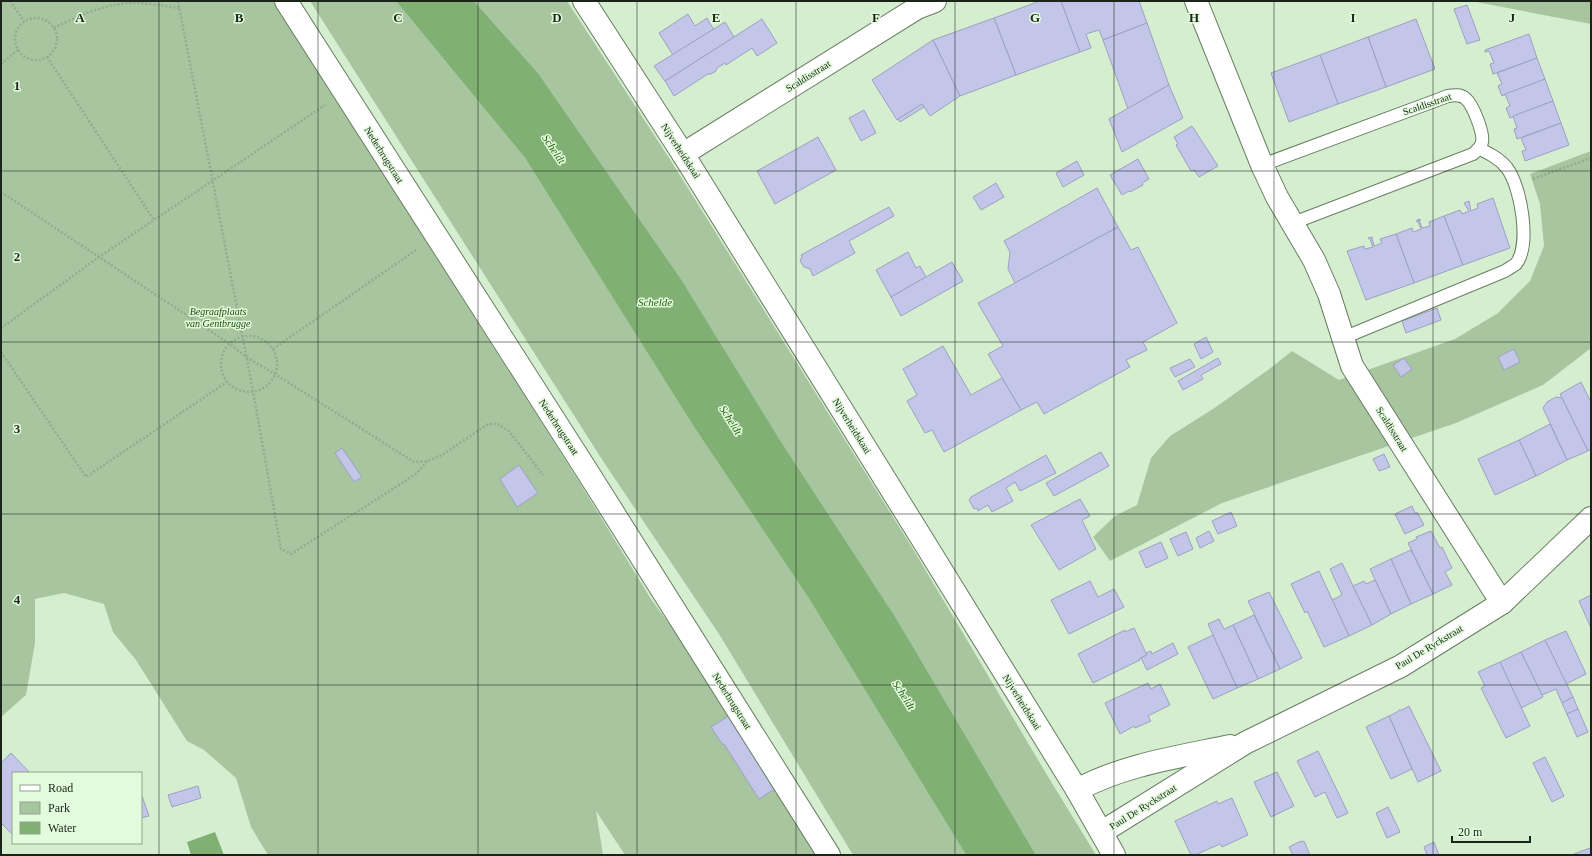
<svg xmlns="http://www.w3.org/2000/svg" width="1592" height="856" font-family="'Times New Roman',serif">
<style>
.green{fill:#a7c69f}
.water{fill:#80b074}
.building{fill:#c3c6e9;stroke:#9da0c2}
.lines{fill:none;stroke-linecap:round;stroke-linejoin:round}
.service-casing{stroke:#687e62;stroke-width:14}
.minor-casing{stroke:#687e62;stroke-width:24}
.path{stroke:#96a991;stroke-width:2.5;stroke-dasharray:2 2;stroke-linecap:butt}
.service{stroke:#fff;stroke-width:12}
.minor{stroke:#fff;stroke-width:22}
.grid{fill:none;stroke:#1b2419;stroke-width:1;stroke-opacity:0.55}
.labels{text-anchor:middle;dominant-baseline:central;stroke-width:3;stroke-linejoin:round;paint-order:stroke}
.street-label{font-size:10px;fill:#1b2419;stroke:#e2fbdc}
.park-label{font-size:10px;font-style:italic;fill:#1a490a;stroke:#e2fbdc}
.water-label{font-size:11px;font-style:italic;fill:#24610d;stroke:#e2fbdc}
.grid-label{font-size:13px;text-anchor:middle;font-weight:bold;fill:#1b2419;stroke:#e2fbdc;stroke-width:3;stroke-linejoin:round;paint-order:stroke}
</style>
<rect width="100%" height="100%" fill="#d5eecf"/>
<!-- green -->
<g class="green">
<polygon points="1,1 273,1 578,480 651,599 713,684 815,850 848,855 625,855 596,811 603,855 268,855 251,827 236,778 204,750 187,741 136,660 113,632 104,604 64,593 35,599 35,643 26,695 1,717"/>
<polygon points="310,1 396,1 525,158 694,427 808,597 966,855 853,855 719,634 603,461"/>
<polygon points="474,1 567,1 671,161 913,549 1047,775 1096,855 1036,855 896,618 780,440 681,279 538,73"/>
<polygon points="1471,1 1591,1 1591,24"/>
<polygon points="1591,151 1591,348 1543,385 1456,423 1222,503 1110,561 1093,537 1115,516 1137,505 1151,458 1170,436 1213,409 1268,370 1292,351 1339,380 1455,339 1498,313 1530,281 1544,246 1540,204 1530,174"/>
</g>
<!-- water -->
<g class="water">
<polygon points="396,1 474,1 538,73 681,279 780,440 896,618 1036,855 966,855 808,597 694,427 525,158"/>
<polygon points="215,832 224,855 191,855 187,842"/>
</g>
<!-- building -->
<g class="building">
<polygon points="1040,1 1061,1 1080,52 1016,75 994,18"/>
<polygon points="1061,1 1139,1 1147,23 1103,40 1099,30 1086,34 1091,48 1080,52"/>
<polygon points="1467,5 1480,40 1467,44 1454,9"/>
<polygon points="688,14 695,26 707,18 714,30 673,55 659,33"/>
<polygon points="994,18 1016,75 960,96 933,40"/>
<polygon points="762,19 777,43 757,56 752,48 726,65 725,63 717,68 716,71 711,74 708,74 674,96 665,81"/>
<polygon points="1416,19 1435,69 1386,87 1368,37"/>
<polygon points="725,22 734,37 665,81 654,66"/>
<polygon points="1147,23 1169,85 1128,109 1103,40"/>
<polygon points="1529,34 1537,58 1493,74 1490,64 1494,63 1489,51 1485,52 1485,50"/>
<polygon points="1368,37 1386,87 1338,104 1320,55"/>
<polygon points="933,40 960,96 930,116 922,104 897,120 872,80"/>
<polygon points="1320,55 1338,104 1289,122 1271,73"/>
<polygon points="1537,58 1545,79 1502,96 1498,86 1502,84 1497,73"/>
<polygon points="1545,79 1553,101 1510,118 1506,108 1510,106 1505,94"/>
<polygon points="1169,85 1183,118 1122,152 1109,119"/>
<polygon points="1553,101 1561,123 1517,139 1514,129 1517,128 1513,116"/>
<polygon points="922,104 924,107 900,122 898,119"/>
<polygon points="864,110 876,133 861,141 849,118"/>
<polygon points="1561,123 1569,145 1525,161 1522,151 1526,150 1521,138"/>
<polygon points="1192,126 1218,166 1199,177 1194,170 1191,171 1176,145 1178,144 1174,137"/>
<polygon points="818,137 836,170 775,204 757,171"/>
<polygon points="1138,159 1149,179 1142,183 1143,185 1130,192 1129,191 1122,195 1110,175"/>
<polygon points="1077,161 1084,175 1063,187 1056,173"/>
<polygon points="996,183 1004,197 981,210 973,197"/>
<polygon points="1097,188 1118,227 1015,283 1008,269 1010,252 1004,241"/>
<polygon points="1493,198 1510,248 1463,265 1444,216 1460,210 1462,214 1469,211 1464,203 1469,201 1471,211 1478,208 1477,204"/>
<polygon points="889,207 894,216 849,241 855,253 813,276 810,269 804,267 800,261 802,257 801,255"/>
<polygon points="1444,216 1463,265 1414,283 1396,234 1412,228 1413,232 1421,229 1418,221 1416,222 1418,219 1421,220 1419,220 1422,228 1430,226 1429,222"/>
<polygon points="1118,227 1131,250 1138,247 1177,323 1143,342 1147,350 1126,360 1130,367 1044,414 1037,402 1021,410 988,354 1003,346 978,303"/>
<polygon points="1396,234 1414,283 1366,300 1347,251 1364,246 1365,249 1373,247 1370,239 1368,238 1372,237 1374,246 1382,243 1380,239"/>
<polygon points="908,252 916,268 920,266 926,277 891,297 876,270"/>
<polygon points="952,262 963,281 901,316 891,297"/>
<polygon points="1437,308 1441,320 1406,333 1402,321"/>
<polygon points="1206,337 1213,352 1201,359 1194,344"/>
<polygon points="943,346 971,395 1002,378 1021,410 944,452 932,430 925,433 907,401 917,395 903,369"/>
<polygon points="1514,349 1520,362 1504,370 1498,357"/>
<polygon points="1218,358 1221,364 1201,375 1203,379 1183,390 1178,381"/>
<polygon points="1404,358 1412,369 1401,377 1393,365"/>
<polygon points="1190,359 1195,367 1175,377 1170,368"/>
<polygon points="1581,382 1591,402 1591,449 1588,451 1560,394"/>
<polygon points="1556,397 1562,398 1588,451 1567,460 1543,408 1547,402"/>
<polygon points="1550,424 1567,460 1536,476 1519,440"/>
<polygon points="1519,440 1536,476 1495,495 1478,459"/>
<polygon points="342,448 362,477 354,482 335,453"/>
<polygon points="1101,452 1109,466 1054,496 1046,483"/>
<polygon points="1384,454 1390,467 1379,471 1373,459"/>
<polygon points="1046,455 1056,473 1020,491 1015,482 1006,488 1013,501 992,512 988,505 978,511 977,508 974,509 969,500 971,497"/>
<polygon points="519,465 538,493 517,507 500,479"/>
<polygon points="1080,499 1090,516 1082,520 1096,549 1059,570 1031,525"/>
<polygon points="1412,506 1415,513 1417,512 1424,525 1405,534 1395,514"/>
<polygon points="1231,512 1237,526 1218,534 1212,521"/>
<polygon points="1209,531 1214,541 1200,548 1196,538"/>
<polygon points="1431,531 1440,548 1442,547 1452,568 1445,572 1452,585 1433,594 1408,543 1417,539 1416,537"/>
<polygon points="1186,532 1193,549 1178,556 1170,539"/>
<polygon points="1161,542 1168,558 1146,568 1139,552"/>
<polygon points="1411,550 1433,594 1411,604 1391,559"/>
<polygon points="1391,559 1411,604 1391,614 1370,569"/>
<polygon points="1342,563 1372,625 1349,636 1332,600 1342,595 1330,569"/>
<polygon points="1319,571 1349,636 1324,647 1307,611 1305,613 1291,584"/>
<polygon points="1375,580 1391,614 1372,625 1353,586 1364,581 1366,584"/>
<polygon points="1090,581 1098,597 1114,589 1124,607 1069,634 1051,600"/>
<polygon points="1269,592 1302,658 1280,669 1248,601"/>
<polygon points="1591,595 1591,628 1579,601"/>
<polygon points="1254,615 1280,669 1258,679 1233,625"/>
<polygon points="1219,619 1224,629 1233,625 1258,679 1237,688 1208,624"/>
<polygon points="1134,628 1147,655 1139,659 1140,660 1093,683 1078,654 1125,630 1125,632"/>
<polygon points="1566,631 1586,674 1566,684 1545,640"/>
<polygon points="1213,635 1237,688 1213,699 1188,647"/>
<polygon points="1545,640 1573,697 1562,703 1556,689 1542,695 1521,652"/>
<polygon points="1173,643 1178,654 1147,670 1141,658 1147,655 1146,653 1151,651 1152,654"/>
<polygon points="1521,652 1543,697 1521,708 1500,662"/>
<polygon points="1500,662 1530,726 1506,738 1481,688 1485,686 1478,672"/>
<polygon points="1148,683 1151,689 1160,684 1170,705 1148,716 1151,721 1135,728 1134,726 1120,734 1105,703"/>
<polygon points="1573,697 1578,709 1567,714 1562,703"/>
<polygon points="1409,706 1441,771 1418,782 1389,716 1397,712 1399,710 1402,710"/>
<polygon points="1578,709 1588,732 1577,737 1567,714"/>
<polygon points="730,715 776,788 759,799 724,744 722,744 711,727"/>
<polygon points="1389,716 1412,769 1391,779 1366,727"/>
<polygon points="1318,751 1348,813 1337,818 1325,792 1315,797 1297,761"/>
<polygon points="11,753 30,773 13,773 13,833 12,834 1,823 1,763"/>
<polygon points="1545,757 1564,796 1552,802 1533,763"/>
<polygon points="1277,772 1294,806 1271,817 1254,782"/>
<polygon points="198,786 201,798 172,807 168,795"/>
<polygon points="141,796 142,796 149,816 141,818"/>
<polygon points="1232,798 1248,835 1222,847 1220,844 1195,855 1191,855 1175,821 1217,801 1218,804"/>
<polygon points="1388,807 1400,832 1387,838 1376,813"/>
<polygon points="1301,841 1302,842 1304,841 1310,855 1293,855 1289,847"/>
<polygon points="1434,842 1439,855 1427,855 1424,847"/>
<polygon points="1590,848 1591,855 1575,855 1574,854"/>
</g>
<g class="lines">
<defs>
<g id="service">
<path d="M 1262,165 L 1448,96 C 1454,95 1461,94 1466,99 C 1473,105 1484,133 1482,142 C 1481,148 1477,150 1473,154 L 1293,223"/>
<path d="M 1343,338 L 1505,271 C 1508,269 1513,266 1516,264 C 1531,244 1521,187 1507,168 C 1500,159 1490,154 1480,149"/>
</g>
<g id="minor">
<polyline points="286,1 587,471 829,855"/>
<polyline points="584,1 683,154 924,542 1077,790 1114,855"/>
<polyline points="1196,1 1262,165 1277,197 1314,260 1329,294 1352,366 1502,603"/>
<polyline points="683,154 917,8 935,1"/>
<path d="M 1077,790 C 1123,765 1178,757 1230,746"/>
<polyline points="1102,832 1245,743 1401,666 1502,603 1591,518"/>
</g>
</defs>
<!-- service casing -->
<use href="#service" class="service-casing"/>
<!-- minor casing -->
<use href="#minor" class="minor-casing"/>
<!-- path -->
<g class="path">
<polyline points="10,1 24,21"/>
<polyline points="178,1 253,391 281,549 291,554 416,474 427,461"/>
<circle cx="36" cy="39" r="21"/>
<path d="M 54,28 C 77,16 101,6 127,3 C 144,2 163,6 179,8"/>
<polyline points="47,57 154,220"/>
<polyline points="1,64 18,50"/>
<polyline points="1533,179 1591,158"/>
<polyline points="1,192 230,344 246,357 275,374 414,462 427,461 442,455 488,424 498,424 509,431 543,475"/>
<polyline points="1,328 99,257 325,105"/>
<circle cx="249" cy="364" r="28"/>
<polyline points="273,349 416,250"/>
<polyline points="1,352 86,477 227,382"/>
</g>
<!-- service -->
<use href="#service" class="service"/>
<!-- minor -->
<use href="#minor" class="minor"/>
</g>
<!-- grid -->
<path class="grid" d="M 159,1 L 159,855M 318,1 L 318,855M 478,1 L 478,855M 637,1 L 637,855M 796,1 L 796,855M 955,1 L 955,855M 1114,1 L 1114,855M 1274,1 L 1274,855M 1433,1 L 1433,855M 1,171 L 1591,171M 1,342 L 1591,342M 1,514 L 1591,514M 1,685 L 1591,685"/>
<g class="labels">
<!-- street labels -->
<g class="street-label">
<text transform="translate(808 76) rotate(-32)">Scaldisstraat</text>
<text transform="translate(1427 104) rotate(-19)">Scaldisstraat</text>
<text transform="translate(681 151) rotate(57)">Nijverheidskaai</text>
<text transform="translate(384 155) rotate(58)">Nederbrugstraat</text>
<text transform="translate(852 426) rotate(58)">Nijverheidskaai</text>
<text transform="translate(559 427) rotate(57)">Nederbrugstraat</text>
<text transform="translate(1392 429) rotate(58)">Scaldisstraat</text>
<text transform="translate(1429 647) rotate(-31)">Paul De Ryckstraat</text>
<text transform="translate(732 701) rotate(58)">Nederbrugstraat</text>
<text transform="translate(1022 702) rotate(58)">Nijverheidskaai</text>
<text transform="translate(1143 807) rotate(-32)">Paul De Ryckstraat</text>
</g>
<!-- park labels -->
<g class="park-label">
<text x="218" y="311">Begraafplaats<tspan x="218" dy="12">van Gentbrugge</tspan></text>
</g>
<!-- water labels -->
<g class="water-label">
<text transform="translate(554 149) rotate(56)">Scheldt</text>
<text x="655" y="302">Schelde</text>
<text transform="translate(731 420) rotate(58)">Scheldt</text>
<text transform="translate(904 695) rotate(58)">Scheldt</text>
</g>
</g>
<g class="grid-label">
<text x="80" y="22">A</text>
<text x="239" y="22">B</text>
<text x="398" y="22">C</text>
<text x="557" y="22">D</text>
<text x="716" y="22">E</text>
<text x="876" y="22">F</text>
<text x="1035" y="22">G</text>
<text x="1194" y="22">H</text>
<text x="1353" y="22">I</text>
<text x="1512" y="22">J</text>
<text x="17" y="90">1</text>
<text x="17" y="261">2</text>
<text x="17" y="433">3</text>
<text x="17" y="604">4</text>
</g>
<!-- border -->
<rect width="1592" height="856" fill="none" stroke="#1b2419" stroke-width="4"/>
<!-- legend -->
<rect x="12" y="772" width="130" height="72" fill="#e2fbdc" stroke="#92a58e"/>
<rect x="20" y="785" width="20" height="6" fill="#ffffff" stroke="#92a58e"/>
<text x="48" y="792" font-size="12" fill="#1b2419">Road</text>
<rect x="20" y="802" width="20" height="12" fill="#a7c69f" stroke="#92a58e"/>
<text x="48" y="812" font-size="12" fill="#1b2419">Park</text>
<rect x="20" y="822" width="20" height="12" fill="#80b074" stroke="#92a58e"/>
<text x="48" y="832" font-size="12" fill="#1b2419">Water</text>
<!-- scale -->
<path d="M1452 836v6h78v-6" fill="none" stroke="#1b2419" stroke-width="2"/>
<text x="1458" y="836" font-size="12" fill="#1b2419" stroke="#e2fbdc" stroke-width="3" paint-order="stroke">20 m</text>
</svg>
